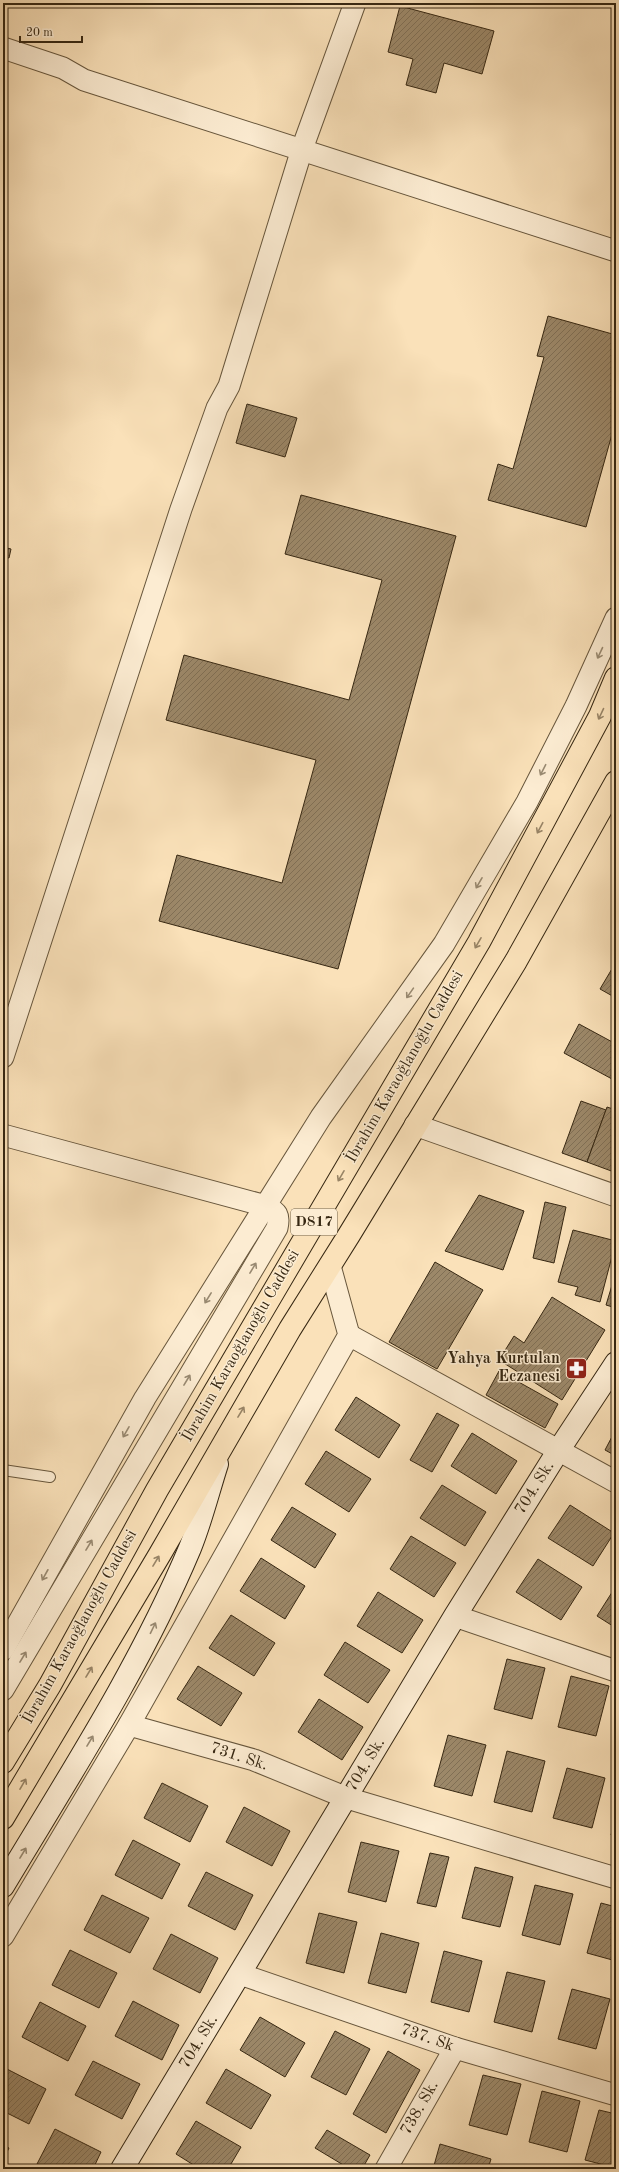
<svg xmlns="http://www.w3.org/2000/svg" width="619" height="2172" font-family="'Old Standard TT',serif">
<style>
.building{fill:url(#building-hatch);stroke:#362712}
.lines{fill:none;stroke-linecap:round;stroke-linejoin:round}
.lane-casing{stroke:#67563c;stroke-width:12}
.street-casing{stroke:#67563c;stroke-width:23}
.secondary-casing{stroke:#362712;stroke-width:24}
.highway-casing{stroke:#362712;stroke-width:24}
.lane{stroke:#fcecd2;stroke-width:10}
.street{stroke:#fcecd2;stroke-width:21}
.secondary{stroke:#fcecd2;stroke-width:22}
.highway{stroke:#fae1b9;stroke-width:22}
.oneway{stroke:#998a72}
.oneway2{stroke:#988466}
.labels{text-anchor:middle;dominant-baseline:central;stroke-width:3;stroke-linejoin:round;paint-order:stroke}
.shield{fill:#fcecd2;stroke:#71624c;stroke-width:1}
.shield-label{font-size:15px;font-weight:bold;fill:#362712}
.street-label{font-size:16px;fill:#362712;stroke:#fcecd2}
.poi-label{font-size:16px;font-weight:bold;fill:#362712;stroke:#fcecd2;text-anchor:end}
</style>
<defs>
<pattern id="building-hatch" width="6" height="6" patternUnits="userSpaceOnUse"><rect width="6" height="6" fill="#9c8869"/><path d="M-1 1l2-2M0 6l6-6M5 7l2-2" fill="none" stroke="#806f55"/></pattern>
</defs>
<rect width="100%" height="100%" fill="#fae1b9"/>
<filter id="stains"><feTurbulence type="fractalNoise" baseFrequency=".005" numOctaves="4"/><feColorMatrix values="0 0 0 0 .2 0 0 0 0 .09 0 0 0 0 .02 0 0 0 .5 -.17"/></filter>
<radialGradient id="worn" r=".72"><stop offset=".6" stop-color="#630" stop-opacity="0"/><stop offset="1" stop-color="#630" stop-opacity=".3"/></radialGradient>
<!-- building -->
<g class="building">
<polygon points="601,3 616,3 616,7"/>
<polygon points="400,6 494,31 482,74 444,63 436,93 406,85 413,59 388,52"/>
<polygon points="548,316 616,335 616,420 586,527 488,500 498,464 513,469 544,357 537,356"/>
<polygon points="247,404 297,418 285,457 236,443"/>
<polygon points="301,495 456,536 338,969 159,921 177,855 282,883 316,760 166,720 184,655 349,700 382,580 285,554"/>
<polygon points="3,547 11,549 9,558 3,557"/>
<polygon points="616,962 616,998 600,989"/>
<polygon points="579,1024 616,1044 616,1072 612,1079 564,1053"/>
<polygon points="581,1101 606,1110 587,1162 562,1153"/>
<polygon points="607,1107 616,1110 616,1165 614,1172 587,1162"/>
<polygon points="479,1195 524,1211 503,1270 445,1251"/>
<polygon points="545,1202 566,1207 554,1263 533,1258"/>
<polygon points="573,1230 616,1241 600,1302 575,1295 578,1287 558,1282"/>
<polygon points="435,1262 483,1290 437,1369 389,1342"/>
<polygon points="616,1272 616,1308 606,1305"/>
<polygon points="552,1297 605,1330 562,1400 499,1360 514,1336 524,1343"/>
<polygon points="499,1371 558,1404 545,1428 486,1395"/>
<polygon points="356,1397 400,1425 379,1458 335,1430"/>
<polygon points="437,1413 459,1425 432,1472 410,1460"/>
<polygon points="616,1429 616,1456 605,1450"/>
<polygon points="472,1433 517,1461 496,1494 451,1466"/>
<polygon points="326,1451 371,1479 349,1512 305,1484"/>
<polygon points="442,1485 486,1512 465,1546 420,1518"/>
<polygon points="570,1505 614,1533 593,1566 548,1538"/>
<polygon points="292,1507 336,1534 315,1568 271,1540"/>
<polygon points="411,1536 456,1563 434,1597 390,1569"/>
<polygon points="261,1558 305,1586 285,1619 240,1591"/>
<polygon points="538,1559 582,1587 561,1620 516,1592"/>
<polygon points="616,1586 616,1628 597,1616"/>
<polygon points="378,1592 423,1620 402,1653 357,1626"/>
<polygon points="231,1615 275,1643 254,1676 209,1648"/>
<polygon points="345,1642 390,1670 368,1703 324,1675"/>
<polygon points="507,1659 545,1668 532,1719 494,1709"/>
<polygon points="198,1666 242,1693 221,1726 177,1699"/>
<polygon points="571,1676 609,1686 596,1736 558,1727"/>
<polygon points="319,1699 363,1727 342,1760 298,1732"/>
<polygon points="448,1735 486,1745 472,1796 434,1786"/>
<polygon points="507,1751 545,1761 532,1812 494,1802"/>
<polygon points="567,1768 605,1778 592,1828 553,1818"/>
<polygon points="162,1783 208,1806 190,1842 144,1818"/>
<polygon points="244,1807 290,1831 272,1866 226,1842"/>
<polygon points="616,1817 616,1836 611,1835"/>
<polygon points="133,1840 180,1864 162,1899 115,1875"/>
<polygon points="361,1842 399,1851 386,1902 348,1892"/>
<polygon points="430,1853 449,1857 436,1907 417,1903"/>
<polygon points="475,1867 513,1877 500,1927 462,1918"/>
<polygon points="206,1872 253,1895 235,1930 188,1906"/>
<polygon points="535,1885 573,1894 560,1945 522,1935"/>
<polygon points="102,1895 149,1918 130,1953 84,1930"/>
<polygon points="601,1903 616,1907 616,1961 587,1953"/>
<polygon points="319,1913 357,1922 344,1973 306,1963"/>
<polygon points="381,1933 419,1943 406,1993 368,1983"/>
<polygon points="171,1934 218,1958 200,1993 153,1969"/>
<polygon points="70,1950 117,1973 99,2008 52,1985"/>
<polygon points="444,1951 482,1961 469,2012 431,2002"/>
<polygon points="507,1972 545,1981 532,2032 494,2022"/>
<polygon points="572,1989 610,1999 596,2049 558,2039"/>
<polygon points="133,2001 179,2025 162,2060 115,2036"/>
<polygon points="40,2002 86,2026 68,2061 22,2037"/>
<polygon points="260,2017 305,2043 285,2077 240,2050"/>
<polygon points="335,2031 370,2049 346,2095 311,2077"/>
<polygon points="388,2051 420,2070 386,2133 353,2114"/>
<polygon points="93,2061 140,2084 122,2119 75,2095"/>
<polygon points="3,2067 46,2089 29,2124 3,2111"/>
<polygon points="226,2069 271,2095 251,2129 206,2103"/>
<polygon points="483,2075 521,2084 507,2135 469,2125"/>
<polygon points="542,2091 580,2101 567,2152 529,2142"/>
<polygon points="599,2110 616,2114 616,2168 585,2160"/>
<polygon points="196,2121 241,2147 228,2169 200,2169 176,2154"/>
<polygon points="55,2129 101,2152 93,2169 48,2169 37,2164"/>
<polygon points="327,2130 370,2155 362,2169 350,2169 315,2148"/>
<polygon points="440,2144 491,2159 488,2169 433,2169"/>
<polygon points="3,2145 9,2148 3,2160"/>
</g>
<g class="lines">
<defs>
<polyline id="lane" points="3,1470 50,1477"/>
<g id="street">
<polyline points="3,48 63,68 84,80 616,251"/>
<polyline points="3,1057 181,509 217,408 229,386 302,149 355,3"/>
<polyline points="415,1125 616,1196"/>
<path d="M 3,1135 L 266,1206 C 277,1212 280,1215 277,1228 L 3,1690"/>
<polyline points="349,1335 616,1482"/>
<polyline points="455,1616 616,1671"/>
<polyline points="3,1650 145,1398 321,1117 444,944 527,802 576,706 616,618"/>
<polyline points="129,1725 254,1760 347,1798 616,1878"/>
<polyline points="3,1936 129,1725 349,1335 330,1266"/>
<polyline points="240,1974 455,2048 616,2095"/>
<polyline points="386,2169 455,2048"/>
</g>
<g id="secondary">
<path d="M 3,1886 C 69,1776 140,1667 190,1548 C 201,1521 208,1492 217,1464"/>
<polyline points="122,2169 455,1616 560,1448 616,1363"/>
</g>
<g id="highway">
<polyline points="3,1762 50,1685 157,1490 479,942 600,716 616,678"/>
<polyline points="3,1818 160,1554 290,1329 349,1235 516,961 616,782"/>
</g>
</defs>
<!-- lane casing -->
<use href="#lane" class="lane-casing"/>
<!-- street casing -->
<use href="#street" class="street-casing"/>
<!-- secondary casing -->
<use href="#secondary" class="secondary-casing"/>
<!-- highway casing -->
<use href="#highway" class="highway-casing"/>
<!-- lane -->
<use href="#lane" class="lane"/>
<!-- street -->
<use href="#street" class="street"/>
<!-- secondary -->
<use href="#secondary" class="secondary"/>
<!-- highway -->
<use href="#highway" class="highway"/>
</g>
<!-- one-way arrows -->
<defs><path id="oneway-shaft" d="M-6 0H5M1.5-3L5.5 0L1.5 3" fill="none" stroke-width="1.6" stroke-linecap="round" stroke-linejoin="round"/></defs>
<g class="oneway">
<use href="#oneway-shaft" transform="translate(600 653) rotate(115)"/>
<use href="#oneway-shaft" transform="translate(543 770) rotate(117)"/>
<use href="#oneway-shaft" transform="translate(479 883) rotate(120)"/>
<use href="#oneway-shaft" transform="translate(410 993) rotate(125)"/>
<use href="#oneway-shaft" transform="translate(253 1268) rotate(-59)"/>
<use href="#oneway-shaft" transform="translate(208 1298) rotate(122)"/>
<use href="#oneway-shaft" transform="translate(187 1380) rotate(-59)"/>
<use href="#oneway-shaft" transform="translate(126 1432) rotate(120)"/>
<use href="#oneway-shaft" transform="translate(89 1545) rotate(-59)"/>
<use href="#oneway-shaft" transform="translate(45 1575) rotate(119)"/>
<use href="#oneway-shaft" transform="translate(153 1628) rotate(-64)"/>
<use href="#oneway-shaft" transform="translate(23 1657) rotate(-59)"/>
<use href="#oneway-shaft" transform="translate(90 1741) rotate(-59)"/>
<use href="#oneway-shaft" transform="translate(23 1853) rotate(-59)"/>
</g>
<g class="oneway2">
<use href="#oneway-shaft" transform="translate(601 714) rotate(115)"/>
<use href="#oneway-shaft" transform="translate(540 828) rotate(118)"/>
<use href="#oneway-shaft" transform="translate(478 943) rotate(120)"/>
<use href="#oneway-shaft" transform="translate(341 1176) rotate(120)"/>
<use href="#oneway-shaft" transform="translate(241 1412) rotate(-59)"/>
<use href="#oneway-shaft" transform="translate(156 1561) rotate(-59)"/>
<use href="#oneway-shaft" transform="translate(89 1672) rotate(-59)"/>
<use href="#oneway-shaft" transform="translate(23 1784) rotate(-60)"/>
</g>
<!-- icons -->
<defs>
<symbol id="pharmacy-square" viewBox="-11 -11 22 22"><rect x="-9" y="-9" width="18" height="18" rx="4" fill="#8f2418" stroke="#fcecd2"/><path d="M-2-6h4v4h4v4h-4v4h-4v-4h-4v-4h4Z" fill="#fff"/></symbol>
</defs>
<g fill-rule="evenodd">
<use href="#pharmacy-square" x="564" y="1356" width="25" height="25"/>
</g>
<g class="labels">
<!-- shield labels -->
<rect class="shield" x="291" y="1209" width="46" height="26" rx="3"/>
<g class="shield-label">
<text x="314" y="1222">D817</text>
</g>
<!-- street labels -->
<g class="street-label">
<text transform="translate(405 1067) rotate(-60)">İbrahim Karaoğlanoğlu Caddesi</text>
<text transform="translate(241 1346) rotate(-60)">İbrahim Karaoğlanoğlu Caddesi</text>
<text transform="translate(535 1488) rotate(-58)">704. Sk.</text>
<text transform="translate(80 1627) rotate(-61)">İbrahim Karaoğlanoğlu Caddesi</text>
<text transform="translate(239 1757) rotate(18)">731. Sk.</text>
<text transform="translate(366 1765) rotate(-59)">704. Sk.</text>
<text transform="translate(427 2038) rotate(19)">737. Sk</text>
<text transform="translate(199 2042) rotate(-59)">704. Sk.</text>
<text transform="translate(420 2108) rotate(-60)">738. Sk.</text>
</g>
<!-- poi labels -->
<g class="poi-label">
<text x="560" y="1359">Yahya Kurtulan<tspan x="560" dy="18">Eczanesi</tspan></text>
</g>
</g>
<!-- margin -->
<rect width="619" height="2172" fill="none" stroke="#fae1b9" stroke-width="16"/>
<rect x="4" y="4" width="611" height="2164" fill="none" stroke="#362712" stroke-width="2"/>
<rect x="8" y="8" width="603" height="2156" fill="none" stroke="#362712"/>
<!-- scale -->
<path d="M20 36v6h62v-6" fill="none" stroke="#362712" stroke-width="2"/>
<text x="26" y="36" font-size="12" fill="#362712" stroke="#fcecd2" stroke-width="3" paint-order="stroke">20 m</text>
<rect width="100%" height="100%" filter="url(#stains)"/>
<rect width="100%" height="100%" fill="url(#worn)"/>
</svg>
